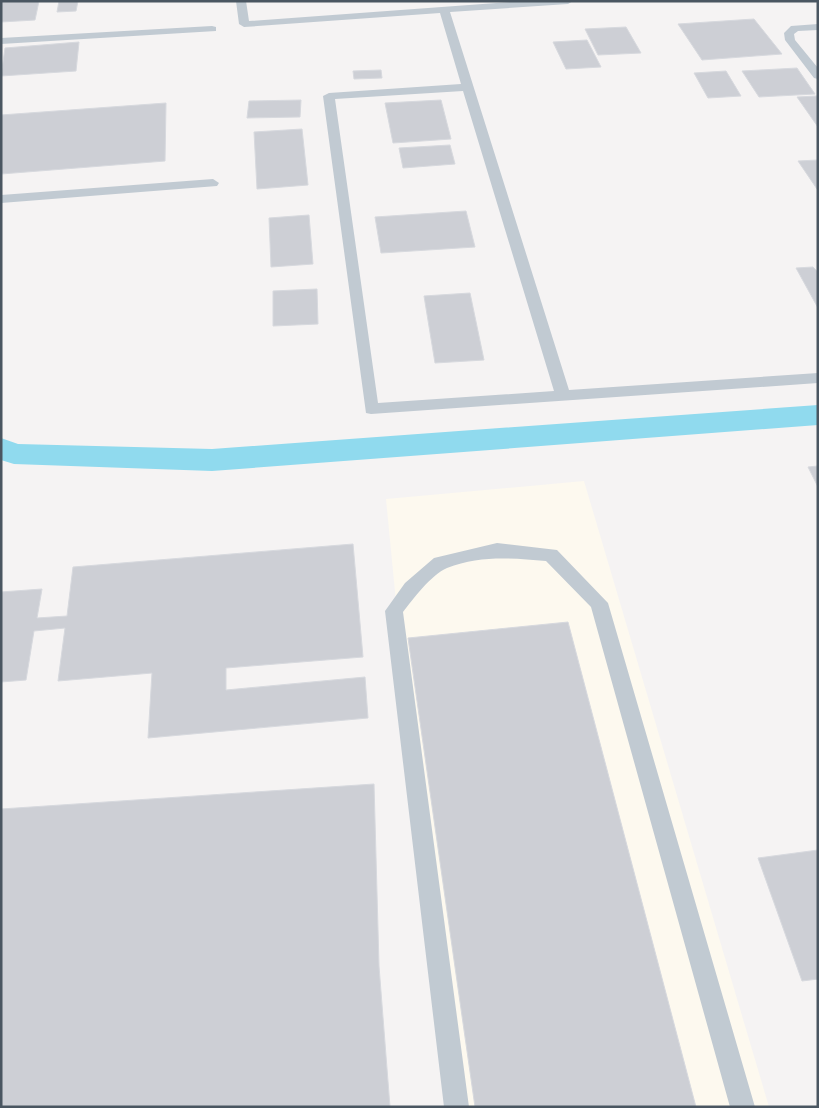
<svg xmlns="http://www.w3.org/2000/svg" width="819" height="1108" font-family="'PT Sans',sans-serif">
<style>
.commercial{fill:#fdf9ef}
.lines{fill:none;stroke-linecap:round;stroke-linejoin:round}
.canal{fill:#90daee;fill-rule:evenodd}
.building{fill:#cdcfd5;stroke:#d7d9de}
.service{fill:#c1cad2;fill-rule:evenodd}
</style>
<rect width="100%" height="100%" fill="#f5f3f3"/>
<!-- commercial -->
<polygon class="commercial" points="584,481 769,1107 445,1107 386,499"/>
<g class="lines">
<!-- canal -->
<polygon class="canal" points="818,405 818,425 212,471 14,464 1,460 1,438 18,444 212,449"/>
</g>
<!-- building -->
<g class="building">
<polygon points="1,1 39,1 35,20 1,22"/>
<polygon points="59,1 78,1 76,11 57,12"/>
<polygon points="754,19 782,54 702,60 678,24"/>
<polygon points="626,27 641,53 598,55 585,29"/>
<polygon points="587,40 601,67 566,69 553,42"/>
<polygon points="79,42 76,71 1,76 5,48"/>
<polygon points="797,68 815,94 759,97 742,71"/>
<polygon points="381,70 382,78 354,79 353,71"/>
<polygon points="726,71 741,96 708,98 694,73"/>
<polygon points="818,96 818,127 797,97"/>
<polygon points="301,100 300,117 247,118 249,101"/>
<polygon points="441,100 451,139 393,143 385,103"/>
<polygon points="166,103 165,161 1,174 1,115"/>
<polygon points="302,129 308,185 257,189 254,132"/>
<polygon points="450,145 455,164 403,168 399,148"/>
<polygon points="818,160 818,189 817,189 798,161"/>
<polygon points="466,211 475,247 381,253 375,217"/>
<polygon points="309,215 313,264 271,267 269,218"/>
<polygon points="813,267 818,272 818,308 796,268"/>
<polygon points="317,289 318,324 273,326 273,291"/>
<polygon points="470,293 484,360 435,363 424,296"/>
<polygon points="818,466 818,487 808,467"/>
<polygon points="353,544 363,657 226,668 226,690 365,677 368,718 148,738 152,673 58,681 65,628 34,631 26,680 1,682 1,592 42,589 37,618 67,616 73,567"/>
<polygon points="568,622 696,1107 475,1107 408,638"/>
<polygon points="374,784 379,966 390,1107 1,1107 1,809"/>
<polygon points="818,850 818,979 802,981 758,858"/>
</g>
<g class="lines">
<!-- service -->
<g class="service">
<path d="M 236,1 L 246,1 L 249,21 L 522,1 L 573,1 L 568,4 L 450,12 L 569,390 L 818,373 L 818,383 L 371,414 L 366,413 L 323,96 L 329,93 L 461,84 L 440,13 L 244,27 L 239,24 ZM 463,91 L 554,391 L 378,403 L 335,99 Z"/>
<polygon points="818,24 818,30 798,31 794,34 795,40 818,68 818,79 814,78 785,40 784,33 791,26"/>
<polygon points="212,26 216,27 216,31 1,44 1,38"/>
<polygon points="213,179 219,183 217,186 1,203 1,195"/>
<path d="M 497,543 L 557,550 L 608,603 L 755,1107 L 730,1107 L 591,607 L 546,561 C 512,558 480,555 447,568 C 431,575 413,599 403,612 L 469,1107 L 444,1107 L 385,611 L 405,583 L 434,558 Z"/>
</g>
</g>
<!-- border -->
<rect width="819" height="1108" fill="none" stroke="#4a5661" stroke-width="5"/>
</svg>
